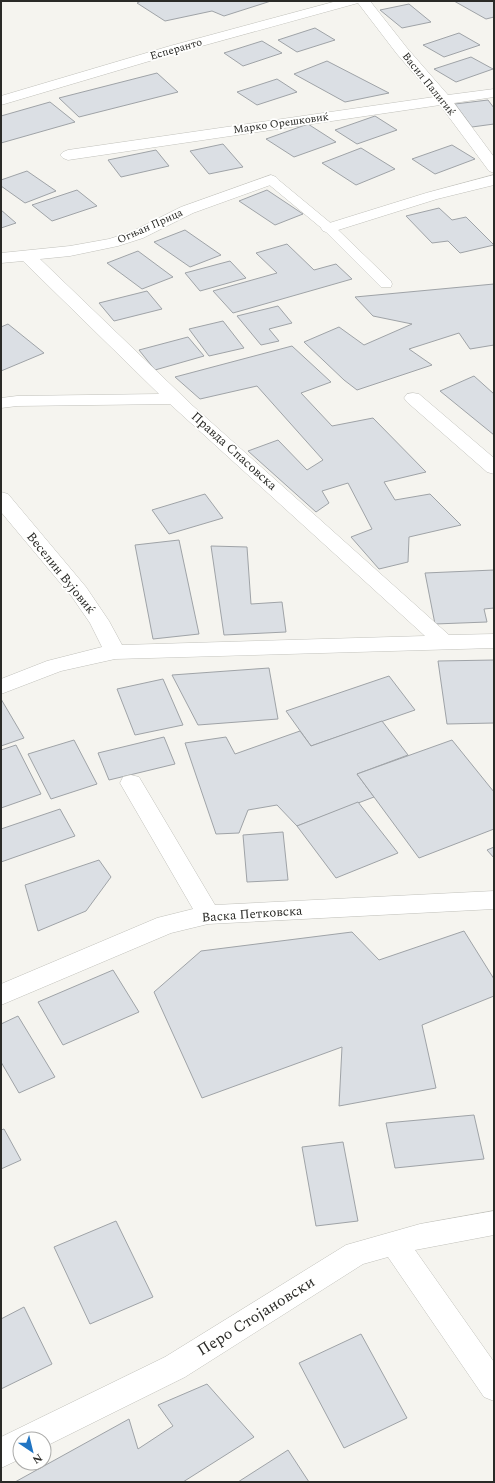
<svg xmlns="http://www.w3.org/2000/svg" width="495" height="1483" font-family="Spectral,serif">
<style>
.building{fill:#dbdfe4;stroke:#9fa3a7}
.lines{fill:none;stroke-linecap:round;stroke-linejoin:round}
.lane-casing{stroke:#c1c1bb;stroke-width:1}
.street-casing{stroke:#c1c1bb;stroke-width:1}
.lane{fill:#fff;fill-rule:evenodd}
.street{fill:#fff;fill-rule:evenodd}
.labels{text-anchor:middle;dominant-baseline:central;stroke-width:3.5;stroke-linejoin:round;paint-order:stroke}
.far-street-label{font-size:11px;fill:#2a2a27;stroke:#fffffe}
.street-label{font-size:13px;fill:#2a2a27;stroke:#fffffe}
.near-street-label{font-size:16px;fill:#2a2a27;stroke:#fffffe}
</style>
<rect width="100%" height="100%" fill="#f5f4ef"/>
<!-- building -->
<g class="building">
<polygon points="141,1 271,1 224,16 212,11 165,21 137,3"/>
<polygon points="454,1 494,1 494,17 486,19"/>
<polygon points="409,4 431,22 402,28 380,10"/>
<polygon points="315,28 335,40 297,52 278,40"/>
<polygon points="459,33 480,45 444,57 423,45"/>
<polygon points="262,41 282,53 243,66 224,53"/>
<polygon points="471,57 493,69 456,82 434,69"/>
<polygon points="327,61 389,93 345,102 294,74"/>
<polygon points="157,73 178,92 79,117 59,98"/>
<polygon points="277,79 297,92 257,105 237,92"/>
<polygon points="488,100 494,108 494,124 472,127 455,104"/>
<polygon points="50,102 75,122 1,143 1,116"/>
<polygon points="375,116 397,130 357,144 335,130"/>
<polygon points="308,124 336,142 294,157 266,139"/>
<polygon points="223,144 243,167 209,174 190,151"/>
<polygon points="452,145 475,159 435,174 412,159"/>
<polygon points="361,148 395,169 356,185 322,163"/>
<polygon points="156,150 169,166 121,177 108,160"/>
<polygon points="27,171 56,191 25,203 1,186 1,180"/>
<polygon points="77,190 97,206 52,221 32,205"/>
<polygon points="267,190 303,214 275,225 239,201"/>
<polygon points="439,208 452,220 466,217 494,245 460,253 448,241 432,243 406,216"/>
<polygon points="1,210 16,223 1,228"/>
<polygon points="185,230 221,255 190,267 154,242"/>
<polygon points="287,244 314,270 336,264 352,279 233,313 213,291 277,273 256,253"/>
<polygon points="138,251 173,277 142,289 107,263"/>
<polygon points="230,261 246,278 200,291 185,273"/>
<polygon points="494,284 494,345 470,349 459,333 409,349 432,365 357,390 344,380 304,342 339,327 364,345 412,324 373,316 355,297"/>
<polygon points="147,291 162,309 114,321 99,303"/>
<polygon points="278,306 292,323 269,329 279,341 261,345 237,316"/>
<polygon points="223,321 244,348 209,356 189,329"/>
<polygon points="8,324 44,353 1,371 1,327"/>
<polygon points="188,337 204,356 155,370 139,350"/>
<polygon points="292,346 331,382 301,393 332,426 373,418 426,472 384,482 395,500 430,494 461,525 409,537 408,562 379,569 351,537 372,529 348,483 322,491 329,503 316,512 248,451 278,440 307,470 323,460 257,386 200,399 175,377"/>
<polygon points="474,376 494,394 494,435 440,391"/>
<polygon points="205,494 223,518 169,534 152,510"/>
<polygon points="179,540 199,634 153,639 135,545"/>
<polygon points="211,546 247,547 251,604 282,602 286,632 224,635"/>
<polygon points="494,570 494,608 484,609 487,622 435,624 425,573"/>
<polygon points="494,660 494,723 447,724 438,661"/>
<polygon points="269,668 278,719 198,725 172,675"/>
<polygon points="389,676 415,710 311,746 286,711"/>
<polygon points="163,679 183,725 135,735 117,689"/>
<polygon points="1,699 24,738 1,746"/>
<polygon points="382,721 408,755 357,774 374,797 297,826 277,805 248,810 239,833 216,834 185,743 226,737 235,754 300,731 311,746"/>
<polygon points="164,737 175,764 109,780 98,753"/>
<polygon points="74,740 97,784 51,799 28,754"/>
<polygon points="452,740 494,792 494,829 419,858 357,774"/>
<polygon points="16,745 41,794 1,808 1,750"/>
<polygon points="358,802 398,853 336,878 297,826"/>
<polygon points="60,809 75,836 1,862 1,829"/>
<polygon points="283,832 288,880 247,882 243,835"/>
<polygon points="494,847 494,858 487,850"/>
<polygon points="99,860 111,877 86,911 38,931 25,885"/>
<polygon points="464,931 494,979 494,996 422,1025 436,1088 339,1106 342,1047 202,1098 154,992 201,951 352,932 379,960"/>
<polygon points="113,970 139,1012 63,1045 38,1002"/>
<polygon points="18,1016 55,1077 19,1093 1,1062 1,1024"/>
<polygon points="474,1115 484,1159 395,1168 386,1123"/>
<polygon points="4,1129 21,1160 1,1169 1,1130"/>
<polygon points="343,1142 358,1221 316,1226 302,1147"/>
<polygon points="116,1221 153,1297 90,1324 54,1247"/>
<polygon points="24,1307 52,1364 1,1389 1,1319"/>
<polygon points="361,1334 407,1418 344,1448 299,1363"/>
<polygon points="207,1384 254,1437 183,1482 15,1482 129,1419 138,1449 173,1426 158,1405"/>
<polygon points="288,1450 309,1482 238,1482"/>
</g>
<g class="lines">
<defs>
<polygon id="lane" points="271,176 275,177 333,225 391,281 392,284 391,287 381,287 325,231 267,183 265,180 267,177"/>
<g id="street">
<polygon points="337,1 370,1 407,48 448,95 494,89 494,97 454,103 494,157 494,173 489,171 440,105 68,160 63,158 60,155 63,152 68,150 434,97 397,54 358,3 180,52 1,105 1,96 170,46"/>
<polygon points="271,175 276,177 279,180 276,183 193,213 143,238 118,246 70,256 40,259 193,406 449,635 494,634 494,648 115,659 61,671 1,694 1,679 47,661 102,647 90,623 72,597 1,512 1,492 8,494 86,587 109,621 122,645 425,636 170,404 17,406 1,408 1,398 17,396 159,394 23,261 1,263 1,253 70,246 109,239 131,232 181,207"/>
<polygon points="494,175 494,185 437,199 335,231 329,233 323,231 321,228 323,225 426,193"/>
<polygon points="413,393 419,394 494,458 494,474 487,472 407,402 404,398 407,394"/>
<polygon points="131,775 139,777 215,905 494,891 494,909 208,924 171,933 1,1005 1,984 157,918 193,909 120,783 123,777"/>
<polygon points="494,1211 494,1235 415,1250 494,1362 494,1401 484,1397 388,1257 363,1264 185,1377 44,1447 44,1439 20,1439 20,1459 1,1468 1,1437 165,1357 346,1245 420,1224"/>
</g>
</defs>
<!-- lane casing -->
<use href="#lane" class="lane-casing"/>
<!-- street casing -->
<use href="#street" class="street-casing"/>
<!-- lane -->
<use href="#lane" class="lane"/>
<!-- street -->
<use href="#street" class="street"/>
</g>
<g class="labels">
<!-- far-street labels -->
<g class="far-street-label">
<text transform="translate(176 49) rotate(-16)">Есперанто</text>
<text transform="translate(429 84) rotate(51)">Васил Палигиќ</text>
<text transform="translate(281 123) rotate(-8)">Марко Орешковиќ</text>
<text transform="translate(150 226) rotate(-24)">Огњан Прица</text>
</g>
<!-- street labels -->
<g class="street-label">
<text transform="translate(234 451) rotate(42)">Правда Спасовска</text>
<text transform="translate(61 573) rotate(51)">Веселин Вујовиќ</text>
<text transform="translate(252 914) rotate(-4)">Васка Петковска</text>
</g>
<!-- near-street labels -->
<g class="near-street-label">
<text transform="translate(256 1316) rotate(-32)">Перо Стојановски</text>
</g>
</g>
<!-- border -->
<rect width="495" height="1483" fill="none" stroke="#2a2a27" stroke-width="4"/>
<!-- north arrow -->
<g transform="translate(32 1451) rotate(145)"><circle r="19" fill="#fffffe" stroke="#aaaaa8"/>
<path d="M0-3L7 15L0 10L-7 15Z" fill="#2175c3"/>
<text y="-6" font-size="11" font-weight="bold" text-anchor="middle" fill="#2a2a27">N</text>
</g>
</svg>
